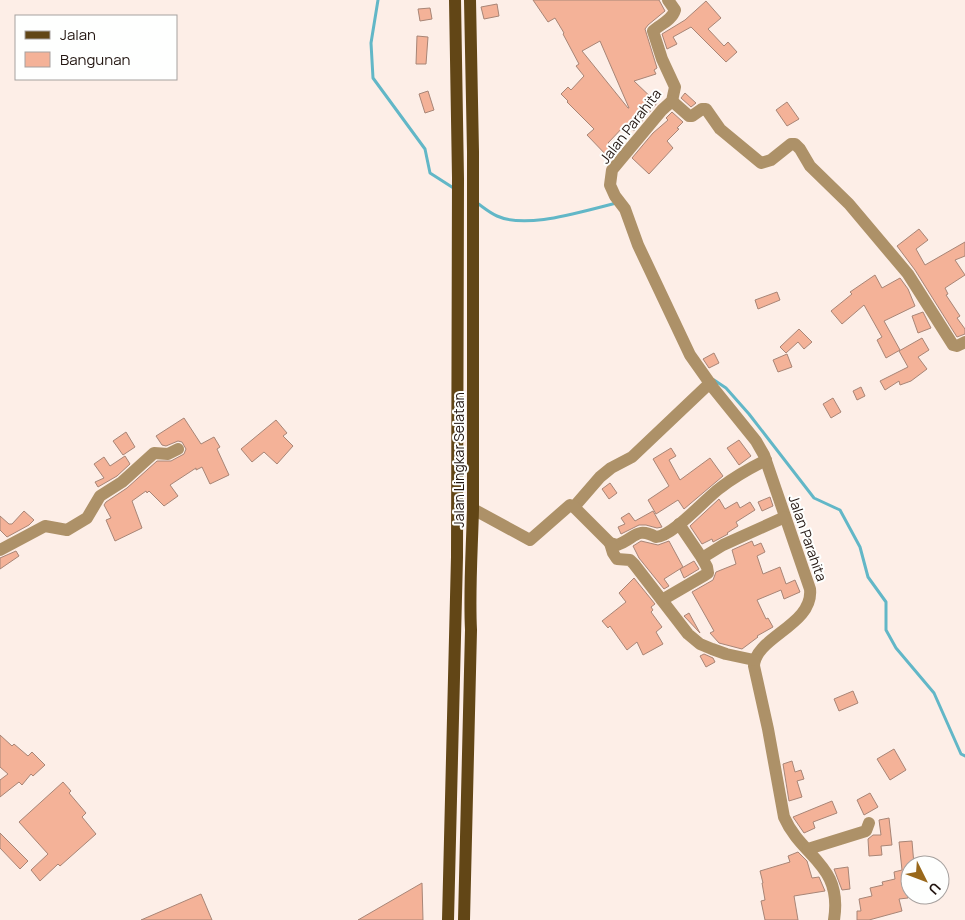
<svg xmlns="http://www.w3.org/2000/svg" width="965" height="920" font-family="Manrope,sans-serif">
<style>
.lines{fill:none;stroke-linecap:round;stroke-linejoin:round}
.stream{stroke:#62b7c7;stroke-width:3}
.building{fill:#f4b298;stroke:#a88576;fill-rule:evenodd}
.street{stroke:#ad9168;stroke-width:12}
.primary{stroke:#624616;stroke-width:12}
.labels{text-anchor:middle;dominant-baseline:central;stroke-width:4;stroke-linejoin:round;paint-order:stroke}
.street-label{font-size:14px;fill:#221510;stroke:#fefffe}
</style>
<rect width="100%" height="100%" fill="#fdeee7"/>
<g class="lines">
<!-- stream -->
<g class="stream">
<polyline points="378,0 371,43 373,78 425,149 430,173 455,189"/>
<path d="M 477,203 C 483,207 490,213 497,216 C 528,230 585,210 617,203"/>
<polyline points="714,380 726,388 749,414 814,498 840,510 860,547 868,577 886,602 886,630 896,648 934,693 961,754 965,756"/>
</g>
</g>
<!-- building -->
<g class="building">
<path d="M 533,0 L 659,0 L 665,11 L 648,25 L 645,29 L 657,68 L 654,70 L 656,74 L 634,81 L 657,103 L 634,131 L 626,124 L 608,143 L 616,151 L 609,158 L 587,135 L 594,129 L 567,102 L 568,101 L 561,94 L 568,87 L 571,90 L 584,76 L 576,66 L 579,64 L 563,34 L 564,33 L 555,18 L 548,22 ZM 600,41 L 629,108 L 628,108 L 582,51 Z"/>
<polygon points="706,1 721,18 708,29 724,46 728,42 737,52 726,62 691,27 673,37 677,44 667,49 662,34 685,20"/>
<polygon points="497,4 499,16 484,19 481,7"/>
<polygon points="430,8 432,19 420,21 418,9"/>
<polygon points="417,36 428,37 426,64 416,64"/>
<polygon points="428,91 434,110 425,113 419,94"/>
<polygon points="685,93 696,103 691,107 681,98"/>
<polygon points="787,102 799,119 787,126 776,110"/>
<polygon points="672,112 683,122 677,128 679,129 667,141 673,148 649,174 632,158 653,133 668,120 666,118"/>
<polygon points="919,229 928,240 916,249 925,265 965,242 965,256 955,260 965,275 945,288 948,294 946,295 960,316 957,318 965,329 965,334 957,337 915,270 897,246"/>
<polygon points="875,275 882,288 900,278 908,289 915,306 884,321 900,350 886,358 877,340 882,337 864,305 842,324 831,311 852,294 850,292"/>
<polygon points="777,292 780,300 758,309 755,300"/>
<polygon points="923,312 931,328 918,333 912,316"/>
<polygon points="799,329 812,342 804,349 798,342 786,353 780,347"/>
<polygon points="922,338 929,350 918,357 927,369 911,381 900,385 899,381 885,390 880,381 908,367 899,351"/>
<polygon points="714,353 719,363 709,368 703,359"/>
<polygon points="787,354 792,367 778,372 773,360"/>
<polygon points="861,387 865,396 857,400 853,391"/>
<polygon points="833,398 841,412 831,418 823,404"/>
<polygon points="184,418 201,444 214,437 220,447 217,449 229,475 210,484 202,467 196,470 196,468 170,485 178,496 164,506 149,491 147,493 146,491 132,501 142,528 115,541 106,520 111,518 104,505 106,502 127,488 157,461 171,461 184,454 186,449 182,442 178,441 166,446 162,445 156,436"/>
<polygon points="276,420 287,433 283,436 293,446 277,464 264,452 252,462 241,449"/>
<polygon points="126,432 135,447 123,455 113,441"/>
<polygon points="739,440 751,456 739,465 727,448"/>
<polygon points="671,448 676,456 669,460 680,480 710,458 723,476 684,509 678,500 656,514 648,500 669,486 653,459"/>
<polygon points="125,456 130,464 117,476 98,487 95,482 104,478 94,464 104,457 110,466"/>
<polygon points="610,483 617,493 609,499 602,489"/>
<polygon points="770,497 773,506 762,511 758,502"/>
<polygon points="719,499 725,509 737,502 740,508 750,502 755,510 736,522 738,526 727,533 728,534 713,542 712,539 702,544 690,526"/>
<polygon points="24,511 34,520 29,525 7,537 0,530 0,516 9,524 12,524"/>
<polygon points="653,511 662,527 657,528 646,525 639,525 621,534 618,527 625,524 621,518 629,513 635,521"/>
<polygon points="641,541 658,545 669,541 683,567 664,579 669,586 664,589 639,558 633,546"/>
<polygon points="752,541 754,546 761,543 765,552 757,556 763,574 780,567 786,584 795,580 800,592 784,599 781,590 757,600 766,619 768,618 773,627 757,636 758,637 742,649 719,643 710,633 714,631 692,592 713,580 716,572 736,564 732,550"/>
<polygon points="16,551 19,556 0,569 0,558"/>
<polygon points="694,561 699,569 684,578 680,569"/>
<polygon points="634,578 655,604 651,607 653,610 651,612 662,627 656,632 663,644 643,655 637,642 627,650 610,626 608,628 602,621 626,602 619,593"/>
<polygon points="689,613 700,633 684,616"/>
<polygon points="704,654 713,658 715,662 706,667 700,656"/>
<polygon points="853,691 858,703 839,711 834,699"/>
<polygon points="0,735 12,746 14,744 28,756 32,752 45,765 33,776 31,774 22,785 19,782 0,797 0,780 8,774 0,767"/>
<polygon points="894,749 906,770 890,780 877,759"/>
<polygon points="792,761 795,772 801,770 804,779 797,781 802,797 789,801 783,764"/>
<polygon points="63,782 71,791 69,793 86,813 82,817 96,834 60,866 58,864 40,881 31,870 48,854 19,822"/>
<polygon points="870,793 878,807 864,815 857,800"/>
<polygon points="832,801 837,813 813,822 815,828 804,833 793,817"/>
<polygon points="889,818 892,845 881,846 882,855 869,856 868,839 873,835 881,835 879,820"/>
<polygon points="0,833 28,861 20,869 0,848"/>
<polygon points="912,841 914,865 910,865 910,871 904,871 908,898 899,899 902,911 869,920 857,920 857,911 861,911 859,899 872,896 870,888 883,885 882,882 895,879 894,872 902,870 899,842"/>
<polygon points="798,852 807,861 812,878 819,877 825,891 794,896 798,920 765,920 761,901 765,900 762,883 763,883 760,871 790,862 788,856"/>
<polygon points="848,867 850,889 842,890 834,869"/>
<polygon points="422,883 423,920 358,920"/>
<polygon points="201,894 212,920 141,920"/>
</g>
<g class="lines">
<!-- street -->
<g class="street">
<path d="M 668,0 L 675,10 C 672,20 661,24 653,31 L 662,59 L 675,87 L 672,101 L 662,110 L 612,170 L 610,185 L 615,196 L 625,209 L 638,245 L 690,355 L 714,389 L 756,441 L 764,455 L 810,589 C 814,625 755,637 754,666 L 768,729 L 784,817 C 802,858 843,864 834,920"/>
<polyline points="672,101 689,116 692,116 702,109 706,109 720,129 761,163 771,160 791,144 795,144 800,149 810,166 849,204 908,274 953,345 957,346 965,342"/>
<polyline points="574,507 600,477 611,468 632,457 710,383"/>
<path d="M 473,509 L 530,540 L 570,505 L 574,507 L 610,543 L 617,545 C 635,539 636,526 656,537 C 673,536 705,499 720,488 C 734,477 750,468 766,460"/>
<polyline points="679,524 702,558"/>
<polyline points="610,543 613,553 617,559 630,560 634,564 688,634 700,644 712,649 726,654 754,660"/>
<polyline points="0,550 45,526 67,530 87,518 100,496 122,482 154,453 168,454 178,449"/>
<polyline points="662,600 705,575 708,573 707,567 702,558 723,545 785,517"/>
<polyline points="808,849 866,831 869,823"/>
</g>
<!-- primary -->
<g class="primary">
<polyline points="448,920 457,557 458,178 455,0"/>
<path d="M 464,920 L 471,630 C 469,590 472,550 473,509 L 473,152 L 470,0"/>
</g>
</g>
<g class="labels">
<!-- street labels -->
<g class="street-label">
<text transform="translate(630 126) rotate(-52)">Jalan Parahita</text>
<text transform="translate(458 460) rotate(-90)">Jalan Lingkar Selatan</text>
<text transform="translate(808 538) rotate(71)">Jalan Parahita</text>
</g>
</g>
<!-- legend -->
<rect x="15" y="15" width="162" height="65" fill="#fefffe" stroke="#a6a19f"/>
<rect x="25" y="31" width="25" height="8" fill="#624616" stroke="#a6a19f"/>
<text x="60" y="40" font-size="15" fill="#221510">Jalan</text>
<rect x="25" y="52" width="25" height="15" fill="#f4b298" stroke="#a6a19f"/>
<text x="60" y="65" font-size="15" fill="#221510">Bangunan</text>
<!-- north arrow -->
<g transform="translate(925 880) rotate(132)"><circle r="24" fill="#fefffe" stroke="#a6a19f"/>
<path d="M0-4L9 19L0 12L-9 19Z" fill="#99681b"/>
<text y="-8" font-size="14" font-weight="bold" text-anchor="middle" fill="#221510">U</text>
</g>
</svg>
